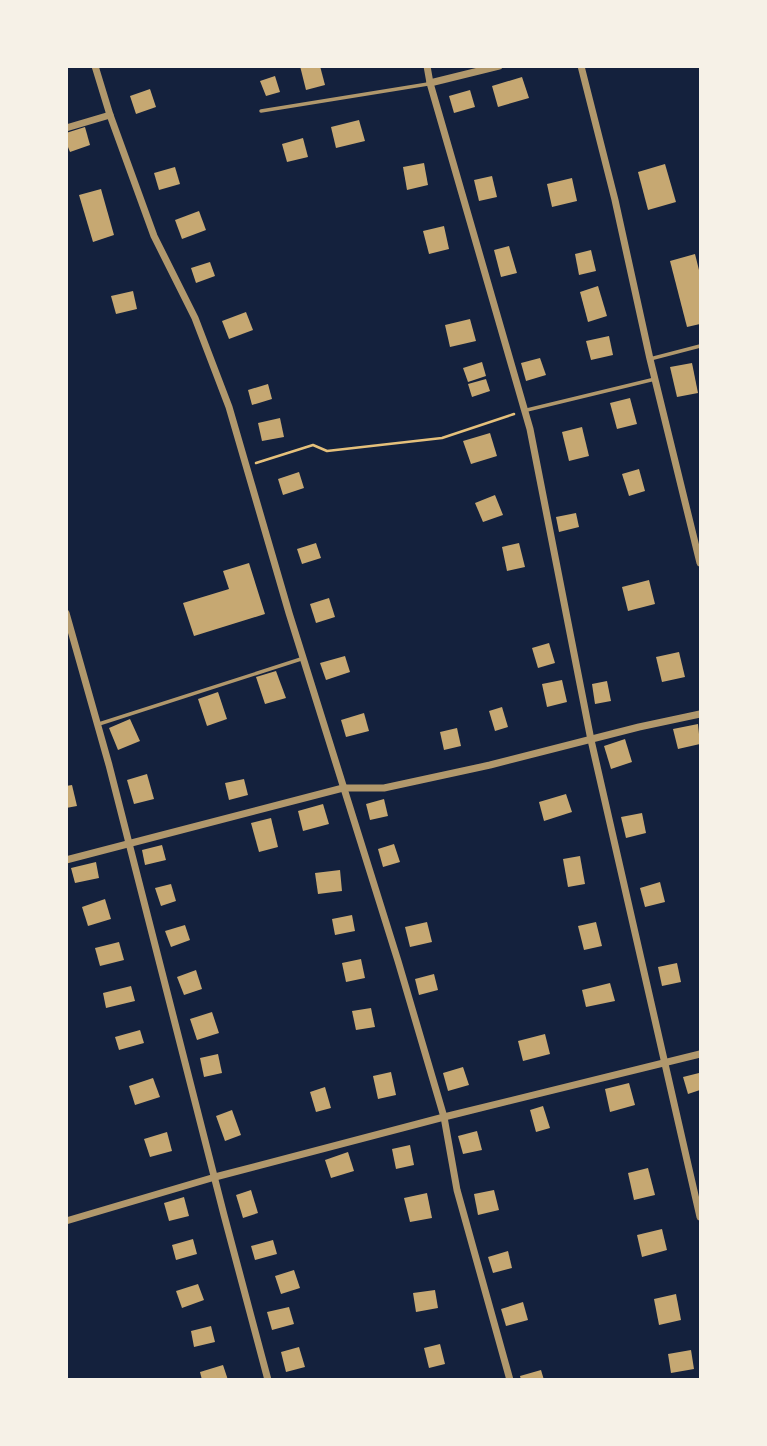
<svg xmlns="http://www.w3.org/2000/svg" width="767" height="1446" font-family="'Exo 2',sans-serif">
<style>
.building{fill:#c6a872}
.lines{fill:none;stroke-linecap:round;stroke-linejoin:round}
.path{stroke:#e5c07b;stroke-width:2.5}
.service{stroke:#b1986c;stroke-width:3.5}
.minor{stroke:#b1986c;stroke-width:7}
</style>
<rect width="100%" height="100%" fill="#14213d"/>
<!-- building -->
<g class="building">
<polygon points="300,66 320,66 325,85 306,90"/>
<polygon points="275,76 280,92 266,96 260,81"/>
<polygon points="522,77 529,98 498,107 492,86"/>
<polygon points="150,89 156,107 136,114 130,96"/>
<polygon points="470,90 475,107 454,113 449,96"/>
<polygon points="359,120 365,141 336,148 331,127"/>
<polygon points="85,127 90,145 70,152 66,142 66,133"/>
<polygon points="303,138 308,157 287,162 282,144"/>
<polygon points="424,163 428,185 407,190 403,167"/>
<polygon points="665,164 676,202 648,210 638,172"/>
<polygon points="175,167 180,184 159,190 154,173"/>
<polygon points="492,176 497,197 479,201 474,180"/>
<polygon points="572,178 577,201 552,207 547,184"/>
<polygon points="101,189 114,235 93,242 79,195"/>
<polygon points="199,211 206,230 182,239 175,220"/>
<polygon points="444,226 449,249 429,254 423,231"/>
<polygon points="509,246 517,273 501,277 494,250"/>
<polygon points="591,250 596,271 579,275 575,254"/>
<polygon points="695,254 700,274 700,324 687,327 670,261"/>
<polygon points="210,262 215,276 196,283 191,268"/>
<polygon points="598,286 607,316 588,322 580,292"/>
<polygon points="133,291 137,309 116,314 111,296"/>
<polygon points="246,312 253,330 229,339 222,321"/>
<polygon points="470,319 476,341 450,347 445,325"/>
<polygon points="609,336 613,355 591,360 586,341"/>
<polygon points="540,358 546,375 526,381 521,363"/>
<polygon points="482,362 486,376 468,382 463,368"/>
<polygon points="692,363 698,393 677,397 670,367"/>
<polygon points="486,379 490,391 472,397 468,384"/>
<polygon points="268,384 272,399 252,405 248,390"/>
<polygon points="630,398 637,424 617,429 610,403"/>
<polygon points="280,418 284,437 262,441 258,423"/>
<polygon points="582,427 589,456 569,461 562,432"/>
<polygon points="490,433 497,456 471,464 463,441"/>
<polygon points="639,469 645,491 629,496 622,474"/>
<polygon points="299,472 304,488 283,495 278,479"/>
<polygon points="495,495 503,515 483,522 475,503"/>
<polygon points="576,513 579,527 559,532 556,517"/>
<polygon points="316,543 321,558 302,564 297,549"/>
<polygon points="519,543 525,567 507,571 502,547"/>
<polygon points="249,563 265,614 194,636 183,603 229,589 223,571"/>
<polygon points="649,580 655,604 628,611 622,587"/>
<polygon points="329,598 335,617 316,623 310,604"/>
<polygon points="549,643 555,663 538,668 532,648"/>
<polygon points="679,652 685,677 662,682 656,657"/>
<polygon points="345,656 350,672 326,680 320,663"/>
<polygon points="276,671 286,698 265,704 256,677"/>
<polygon points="562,680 567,702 547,707 542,684"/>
<polygon points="607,681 611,701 595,704 592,684"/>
<polygon points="218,692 227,719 207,726 198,699"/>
<polygon points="502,707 508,727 495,731 489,711"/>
<polygon points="364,713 369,731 346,737 341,720"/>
<polygon points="130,719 140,741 118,750 109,728"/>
<polygon points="698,724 700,744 678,749 673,729"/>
<polygon points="457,728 461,746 444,750 440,732"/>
<polygon points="625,739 632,762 611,769 604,746"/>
<polygon points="147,774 154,799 134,804 127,780"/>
<polygon points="244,779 248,795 229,800 225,783"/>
<polygon points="72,785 77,806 66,808 66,786"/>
<polygon points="566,794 572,812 544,821 539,802"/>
<polygon points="384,799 388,816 370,820 366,804"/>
<polygon points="323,804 329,824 303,831 298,811"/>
<polygon points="642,813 646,833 626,838 621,817"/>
<polygon points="271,818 278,847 259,852 251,823"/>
<polygon points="394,844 400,862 383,867 378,849"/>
<polygon points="162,845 166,860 145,865 142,850"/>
<polygon points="580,856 585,884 568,887 563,859"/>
<polygon points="96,862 99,878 75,883 71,868"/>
<polygon points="340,870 342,891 318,894 315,873"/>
<polygon points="660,882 665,902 645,907 640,888"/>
<polygon points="171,884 176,901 161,906 155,888"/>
<polygon points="105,899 111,919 88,926 82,907"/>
<polygon points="352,915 355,931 335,935 332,919"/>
<polygon points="427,922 432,942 410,947 405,927"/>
<polygon points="596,922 602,946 584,950 578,926"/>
<polygon points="185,925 190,940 171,947 165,931"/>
<polygon points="119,942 124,960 100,966 95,948"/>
<polygon points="361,959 365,978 346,982 342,963"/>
<polygon points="677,963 681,982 662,986 658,967"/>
<polygon points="196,970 202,989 184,995 177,977"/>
<polygon points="434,974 438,990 419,995 415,979"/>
<polygon points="610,983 615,1001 586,1007 582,990"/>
<polygon points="131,986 135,1001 106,1008 103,993"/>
<polygon points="371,1008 375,1027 356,1030 352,1011"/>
<polygon points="212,1012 219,1033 197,1040 190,1019"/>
<polygon points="140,1030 144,1043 119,1050 115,1037"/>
<polygon points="545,1034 550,1054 523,1061 518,1041"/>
<polygon points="218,1054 222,1073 204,1077 200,1058"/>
<polygon points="463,1067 469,1085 448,1091 443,1073"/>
<polygon points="391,1072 396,1095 378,1099 373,1076"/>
<polygon points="699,1073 700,1090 688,1094 683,1077"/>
<polygon points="153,1078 160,1097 135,1105 129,1086"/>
<polygon points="629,1083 635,1105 610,1112 605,1089"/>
<polygon points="325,1087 331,1108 316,1112 310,1092"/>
<polygon points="543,1106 550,1128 536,1132 530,1110"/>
<polygon points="232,1110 241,1135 225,1141 216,1116"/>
<polygon points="477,1131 482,1150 463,1154 458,1136"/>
<polygon points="167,1132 172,1151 150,1157 144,1139"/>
<polygon points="410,1145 414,1165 396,1169 392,1149"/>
<polygon points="348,1152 354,1171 331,1178 325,1160"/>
<polygon points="648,1168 655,1195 634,1200 628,1173"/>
<polygon points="251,1190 258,1213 243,1218 236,1195"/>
<polygon points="494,1190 499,1210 478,1215 474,1194"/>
<polygon points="427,1193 432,1218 410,1222 404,1198"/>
<polygon points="184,1197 189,1216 169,1221 164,1203"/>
<polygon points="662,1229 667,1250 642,1257 637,1235"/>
<polygon points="193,1239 197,1254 176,1260 172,1245"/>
<polygon points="273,1240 277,1254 255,1260 251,1246"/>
<polygon points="508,1251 512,1268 493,1273 488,1257"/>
<polygon points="294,1270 300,1288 281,1294 275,1276"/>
<polygon points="198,1284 204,1300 182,1308 176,1291"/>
<polygon points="435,1290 438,1308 416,1312 413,1293"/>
<polygon points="676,1294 681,1320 659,1325 654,1299"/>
<polygon points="523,1302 528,1320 506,1326 501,1309"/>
<polygon points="289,1307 294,1324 272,1330 267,1312"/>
<polygon points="211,1326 215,1342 194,1347 191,1331"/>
<polygon points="440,1344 445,1364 429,1368 424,1348"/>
<polygon points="299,1347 305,1367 286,1372 281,1352"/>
<polygon points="691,1350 694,1369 671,1373 668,1354"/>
<polygon points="223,1365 228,1380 202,1380 200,1372"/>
<polygon points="541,1370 544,1380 521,1380 520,1376"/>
</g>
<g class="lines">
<!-- path -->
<polyline class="path" points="256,463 313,445 327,451 442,438 514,414"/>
<!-- service -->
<g class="service">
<polyline points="261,111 428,84"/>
<polyline points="650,359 700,346"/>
<polyline points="527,410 655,379"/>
<polyline points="99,724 301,659"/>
</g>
<!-- minor -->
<g class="minor">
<polyline points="95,66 110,115 154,236 195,318 229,407 289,613 398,961 444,1117 457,1190 510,1380"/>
<polyline points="427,66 430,83 530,429 591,740 700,1217"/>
<polyline points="581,66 615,200 650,359 700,563"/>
<polyline points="430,83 499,66"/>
<polyline points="66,128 110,115"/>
<polyline points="66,613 109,765 224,1215 268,1380"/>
<polyline points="66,860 343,788 384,788 490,765 639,727 700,714"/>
<polyline points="66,1221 215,1177 444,1117 700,1054"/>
</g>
</g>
<!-- border -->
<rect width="767" height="1446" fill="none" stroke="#f6f1e7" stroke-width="136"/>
</svg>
